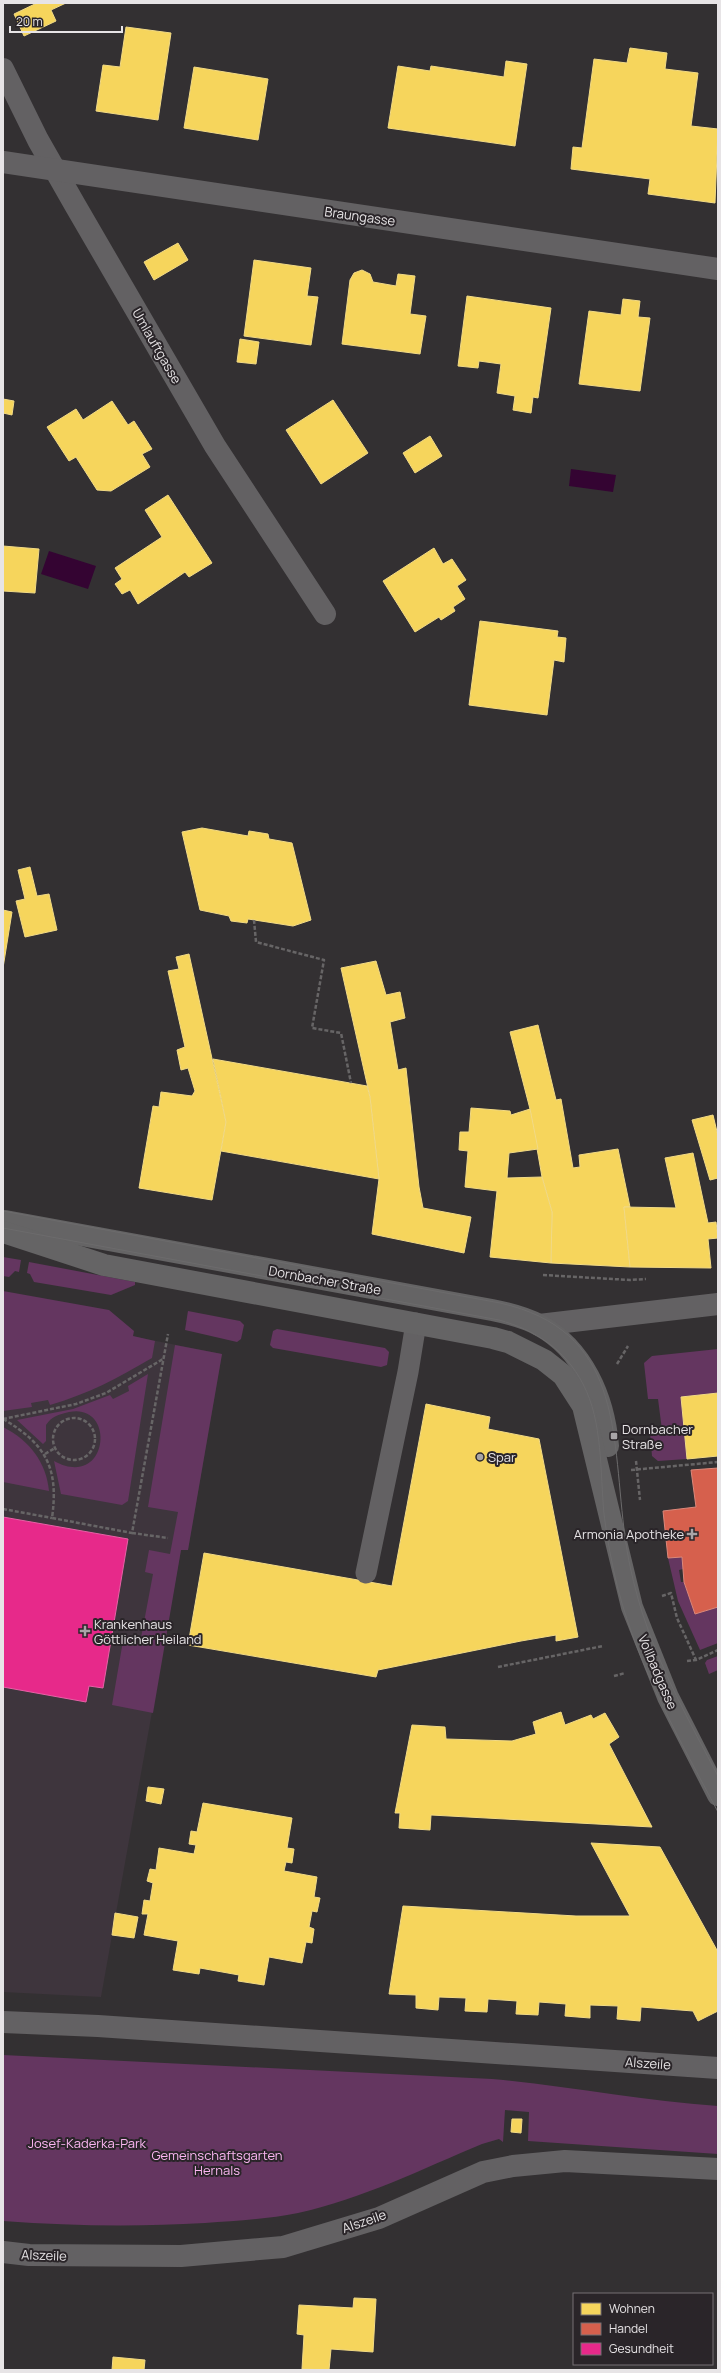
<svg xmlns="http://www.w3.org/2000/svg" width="721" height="2373" font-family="Manrope,sans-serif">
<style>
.built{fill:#3e353d}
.green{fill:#643660}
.water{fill:#340432}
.homes{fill:#f6d55c;stroke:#f2da85}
.shops{fill:#d6604d;stroke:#db887b}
.health{fill:#e7298a;stroke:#e761a6}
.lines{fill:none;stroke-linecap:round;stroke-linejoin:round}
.path{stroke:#676566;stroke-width:2.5;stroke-dasharray:4 2;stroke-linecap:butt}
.service{stroke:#636163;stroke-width:21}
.minor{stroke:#636163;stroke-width:22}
.secondary{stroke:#656465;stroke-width:22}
.tram{stroke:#6c6b6c;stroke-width:1}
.poi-dot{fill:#a8a5a7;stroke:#2a2529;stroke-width:1.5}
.labels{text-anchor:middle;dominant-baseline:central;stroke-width:4;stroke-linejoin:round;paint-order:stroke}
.street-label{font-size:13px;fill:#e7e4e6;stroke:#2a2529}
.poi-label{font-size:13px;fill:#e7e4e6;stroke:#2a2529;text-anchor:start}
.park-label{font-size:13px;fill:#fbb6f2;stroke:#2a2529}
</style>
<rect width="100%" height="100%" fill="#333032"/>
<!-- built -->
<polygon class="built" points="3,1315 121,1334 222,1354 188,1550 181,1550 101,1997 3,1992"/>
<!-- green -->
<g class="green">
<polygon points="3,1257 21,1260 19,1272 15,1271 9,1277 3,1276"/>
<polygon points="29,1262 135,1282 135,1285 111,1295 34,1282 30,1274 27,1273"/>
<path d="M 3,1291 L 109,1310 L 134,1331 L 133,1336 L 155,1341 L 152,1358 C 116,1379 90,1393 50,1405 L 48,1400 L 31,1403 L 32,1407 L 3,1411 Z"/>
<polygon points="188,1311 240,1321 244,1325 241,1339 237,1342 185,1330"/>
<polygon points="277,1329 385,1348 389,1352 387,1365 381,1367 273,1348 270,1345 273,1331"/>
<polygon points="175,1345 222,1354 188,1550 181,1550 153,1713 112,1705 124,1635 141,1638 153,1574 145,1572 149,1550 170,1554 178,1512 148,1507"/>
<polygon points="718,1349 718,1393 681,1397 687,1459 658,1461 652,1456 650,1432 662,1430 658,1399 648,1399 644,1363 652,1356"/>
<path d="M 148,1374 L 128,1501 L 122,1505 L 61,1494 L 54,1461 C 109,1491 117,1402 69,1412 C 58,1415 52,1416 46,1425 L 46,1441 L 43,1444 L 17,1420 L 73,1409 L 110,1395 L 113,1399 L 129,1391 L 128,1386 Z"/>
<path d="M 3,1427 C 30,1441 46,1462 49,1491 L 3,1482 Z"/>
<polygon points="682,1557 683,1569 679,1570 681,1582 684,1582 695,1614 718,1607 718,1643 700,1650 678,1601 668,1558"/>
<polygon points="718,1656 718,1670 709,1674 705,1663 707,1660"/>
<path d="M 3,2055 L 492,2079 C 568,2086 642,2101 718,2106 L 718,2154 L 528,2141 L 529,2112 L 505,2110 L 503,2142 L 499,2139 L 482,2144 C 422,2169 362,2199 298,2213 C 268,2219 236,2221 205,2223 C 137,2227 71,2226 3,2221 Z"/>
</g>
<!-- water -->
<g class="water">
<polygon points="571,469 616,475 613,492 569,486"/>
<polygon points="49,551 96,566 88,589 41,574"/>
</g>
<!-- homes -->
<g class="homes">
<polygon points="37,3 66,3 51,10 56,21 24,36 14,14"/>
<polygon points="126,27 171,33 158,120 96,111 103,65 120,67"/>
<polygon points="630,48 667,53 665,69 698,73 691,126 718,129 715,203 648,194 650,179 571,169 573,147 582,148 594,59 627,63"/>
<polygon points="506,61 527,64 515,146 388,128 398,66 430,71 431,66 504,77"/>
<polygon points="194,67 268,79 258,140 184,128"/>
<polygon points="178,243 188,260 154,280 144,262"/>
<polygon points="254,260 311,268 307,296 318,297 311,345 244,336"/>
<polygon points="362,270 370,274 373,282 396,286 398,274 415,276 410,314 426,316 420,354 342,344 350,280 354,273"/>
<polygon points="467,296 551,308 538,398 533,397 531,413 513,410 515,396 497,393 501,364 479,361 478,368 458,366"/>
<polygon points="623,299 640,301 638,317 650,318 640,391 579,384 589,311 621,315"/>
<polygon points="240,339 259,342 256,364 237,362"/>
<polygon points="3,399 14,401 12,415 3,413"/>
<polygon points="333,400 368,453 321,484 286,430"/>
<polygon points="112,401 128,425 134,421 152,449 142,454 150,467 111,491 97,490 76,457 69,461 47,427 76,409 83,420"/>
<polygon points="430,436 442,456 415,473 403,453"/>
<polygon points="168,495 212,563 189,577 185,572 138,604 130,590 122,594 115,584 122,579 115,568 162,537 145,510"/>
<polygon points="3,546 39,549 35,593 3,591"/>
<polygon points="434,548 443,564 452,559 466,580 457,586 465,599 453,607 455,611 441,620 439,617 415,632 383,581"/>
<polygon points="480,621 558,631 557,637 566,638 564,662 554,660 547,715 469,705"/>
<polygon points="202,828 248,836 249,831 268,834 269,839 292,843 311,920 293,926 248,919 247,923 231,921 229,916 200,910 182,832"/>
<polygon points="30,867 37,896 49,894 57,930 25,937 16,901 25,899 18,870"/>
<polygon points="3,910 12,912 3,968"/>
<polygon points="189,954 226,1122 212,1200 139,1188 153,1106 159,1107 161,1092 192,1096 195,1091 188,1068 181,1070 177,1050 185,1047 168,971 179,969 176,957"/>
<polygon points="376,961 386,995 400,992 405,1018 390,1022 398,1070 406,1068 419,1187 423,1208 471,1217 464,1253 372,1234 379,1179 370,1097 341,968"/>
<polygon points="538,1025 556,1100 561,1099 573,1168 580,1167 579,1155 618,1149 630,1207 624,1207 630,1267 551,1263 552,1212 542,1177 530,1109 510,1032"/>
<polygon points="213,1059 367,1086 370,1097 379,1179 221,1151 226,1122"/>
<polygon points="471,1108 510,1111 511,1115 530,1109 538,1149 509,1153 507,1178 542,1177 552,1212 551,1263 490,1257 497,1191 465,1187 468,1151 459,1150 460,1132 469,1132"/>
<polygon points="713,1115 718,1136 718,1178 710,1180 692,1120"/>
<polygon points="693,1153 708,1223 716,1222 718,1238 708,1239 711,1268 630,1267 624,1207 676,1208 665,1158"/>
<polygon points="718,1393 718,1456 687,1459 681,1397"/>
<polygon points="426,1404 490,1417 488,1429 539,1439 578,1637 556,1641 556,1635 521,1641 378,1670 376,1677 188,1645 204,1553 392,1586"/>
<polygon points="561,1712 565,1725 591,1715 593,1719 605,1713 619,1737 609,1744 652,1827 431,1815 430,1830 399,1828 400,1813 395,1813 412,1725 445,1727 446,1739 512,1741 536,1734 533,1722"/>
<polygon points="148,1787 164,1789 161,1804 146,1801"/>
<polygon points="203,1803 292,1818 287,1848 294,1849 292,1863 286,1862 284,1871 317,1877 314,1897 320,1898 317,1912 312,1911 309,1927 314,1929 312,1943 306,1942 302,1963 269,1957 264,1985 238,1981 239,1975 200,1968 199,1974 173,1970 178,1941 144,1935 148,1914 142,1914 144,1900 150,1901 153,1883 147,1881 150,1869 156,1870 159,1848 194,1854 196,1845 189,1844 191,1831 197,1832"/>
<polygon points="591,1843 660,1847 718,1952 718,2011 698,2021 693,2011 641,2007 640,2021 617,2019 618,2006 590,2005 590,2018 565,2016 566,2004 539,2002 538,2015 516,2014 517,2001 488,1999 487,2012 465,2011 466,1998 439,1997 438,2010 416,2008 416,1995 389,1994 403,1906 576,1916 630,1916"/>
<polygon points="115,1913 138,1917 134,1938 112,1935"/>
<polygon points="512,2119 522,2119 521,2133 511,2132"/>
<polygon points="354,2298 376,2299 373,2352 331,2349 329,2370 302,2369 304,2335 297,2334 299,2305 353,2308"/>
<polygon points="113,2357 145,2360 144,2370 112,2370"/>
</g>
<!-- shops -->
<polygon class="shops" points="718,1468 718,1607 695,1614 684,1582 682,1557 668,1558 663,1511 696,1507 691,1470"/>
<!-- health -->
<polygon class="health" points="3,1517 128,1539 103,1688 89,1686 86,1702 3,1687"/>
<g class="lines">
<!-- path -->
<g class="path">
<polyline points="254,920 256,942 324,960 312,1028 341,1033 351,1083"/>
<polyline points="543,1275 630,1280 646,1279"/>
<polyline points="617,1364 628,1346"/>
<circle cx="74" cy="1439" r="21"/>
<path d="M 3,1419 C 46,1444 59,1468 52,1518 L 132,1533 L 168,1334"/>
<polyline points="3,1419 76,1404 106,1393 163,1359"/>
<polyline points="45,1454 55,1448"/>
<polyline points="636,1461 640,1500"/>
<polyline points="631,1470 718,1462"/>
<polyline points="3,1509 52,1518"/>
<polyline points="132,1533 168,1538"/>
<polyline points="662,1596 671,1593 677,1618 696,1660"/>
<polyline points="687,1661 696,1660 718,1650"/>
<polyline points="498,1667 603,1646"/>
<polyline points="614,1676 625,1673"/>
</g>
<!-- service -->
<polyline class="service" points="366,1573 408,1372 416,1323"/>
<!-- minor -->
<g class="minor">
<polyline points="3,69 38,140 75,205 215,446 325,614"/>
<polyline points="3,162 718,269"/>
<polyline points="539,1325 718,1304"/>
<polyline points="3,2022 98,2026 718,2068"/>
<polyline points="3,2252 29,2255 181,2256 283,2247 379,2218 483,2172 513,2166 565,2161 718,2169"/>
</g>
<!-- secondary -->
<g class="secondary">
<path d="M 5,1221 L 492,1310 C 507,1313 524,1317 539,1325 C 583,1349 604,1398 608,1446"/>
<polyline points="3,1232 104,1265 493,1338 508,1342 544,1360 563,1375 583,1406 632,1607 668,1697 718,1795"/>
</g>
<!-- tram -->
<g class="tram">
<path d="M 3,1211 L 500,1303 C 621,1330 612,1430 624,1529 C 627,1557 634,1586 642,1612 C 660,1669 690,1723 718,1776"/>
<path d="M 3,1228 L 499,1320 C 535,1330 565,1349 583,1384 C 603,1422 600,1472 604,1514 C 607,1539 612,1565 618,1589 C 639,1669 680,1740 718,1812"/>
</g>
</g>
<!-- markers -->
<g class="poi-dot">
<rect x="610" y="1432" width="8" height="8" rx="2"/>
<circle cx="480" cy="1457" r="4"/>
<path d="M690 1528h4v4h4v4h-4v4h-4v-4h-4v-4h4z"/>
<path d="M83 1625h4v4h4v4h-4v4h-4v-4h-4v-4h4z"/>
</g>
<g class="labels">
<!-- street labels -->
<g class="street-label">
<text transform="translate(360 216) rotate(8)">Braungasse</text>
<text transform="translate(157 346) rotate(60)">Umlauftgasse</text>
<text transform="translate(325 1280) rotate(10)">Dornbacher Straße</text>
<text transform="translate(658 1672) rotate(67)">Vollbadgasse</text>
<text transform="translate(648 2063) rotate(4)">Alszeile</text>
<text transform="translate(364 2221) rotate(-19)">Alszeile</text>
<text transform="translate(44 2255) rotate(2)">Alszeile</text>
</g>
<!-- poi labels -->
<g class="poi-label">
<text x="622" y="1429">Dornbacher<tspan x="622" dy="15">Straße</tspan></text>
<text x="488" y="1457">Spar</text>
<text x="684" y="1534" text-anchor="end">Armonia Apotheke</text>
<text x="94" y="1624">Krankenhaus<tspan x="94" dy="15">Göttlicher Heiland</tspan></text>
</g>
<!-- park labels -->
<g class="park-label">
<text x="87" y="2143">Josef-Kaderka-Park</text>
<text x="217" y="2155">Gemeinschaftsgarten<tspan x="217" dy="15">Hernals</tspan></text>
</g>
</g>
<!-- border -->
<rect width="721" height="2373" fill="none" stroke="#e7e4e6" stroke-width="8"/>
<!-- legend -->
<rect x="573" y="2293" width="140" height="72" fill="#2a2529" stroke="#767175"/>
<rect x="581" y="2303" width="20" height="12" fill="#f6d55c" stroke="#767175"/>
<text x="609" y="2313" font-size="12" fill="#e7e4e6">Wohnen</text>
<rect x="581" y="2323" width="20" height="12" fill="#d6604d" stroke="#767175"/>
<text x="609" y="2333" font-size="12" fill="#e7e4e6">Handel</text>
<rect x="581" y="2343" width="20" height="12" fill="#e7298a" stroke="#767175"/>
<text x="609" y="2353" font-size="12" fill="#e7e4e6">Gesundheit</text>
<!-- scale -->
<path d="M10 26v6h112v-6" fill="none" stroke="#e7e4e6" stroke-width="2"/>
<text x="16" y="26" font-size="12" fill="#e7e4e6" stroke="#2a2529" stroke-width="3" paint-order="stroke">20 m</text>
</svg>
